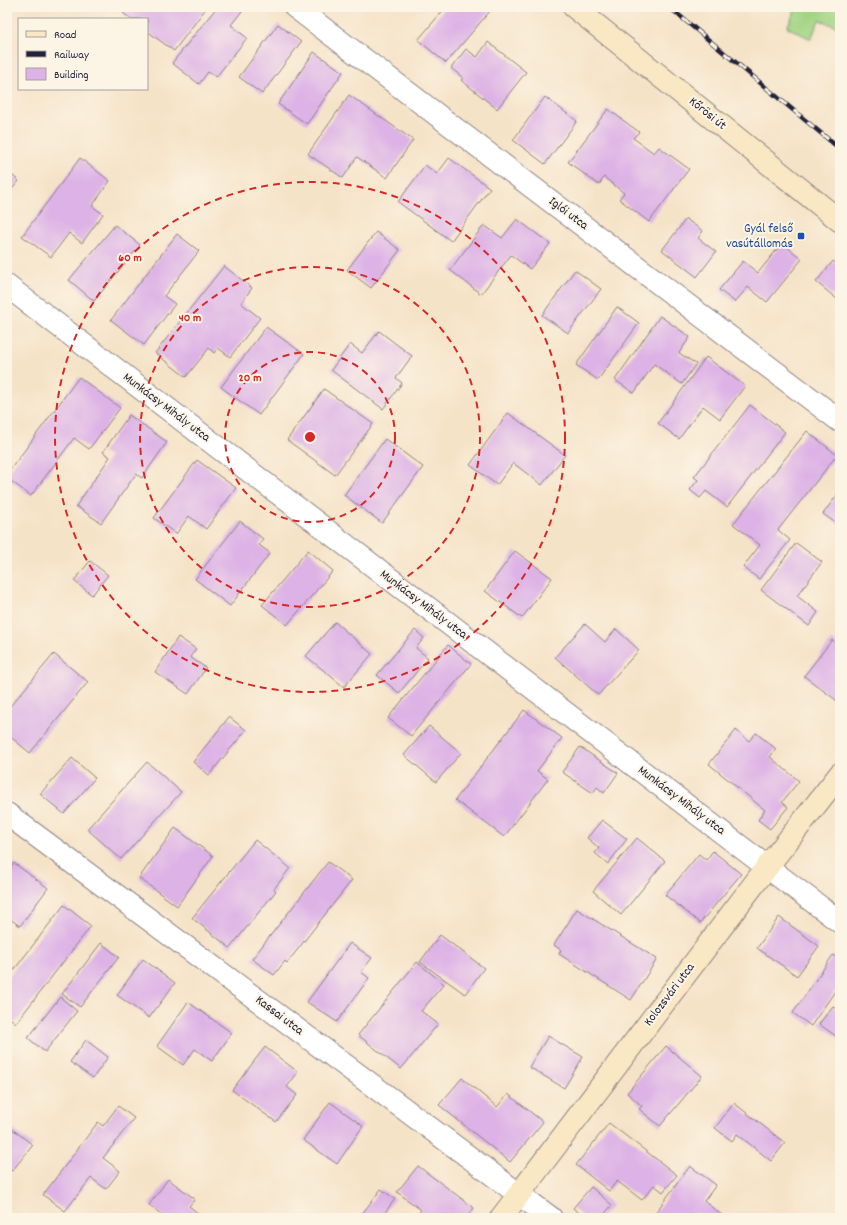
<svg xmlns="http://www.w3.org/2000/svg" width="847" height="1225" font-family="Dekko,sans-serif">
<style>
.green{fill:#a2d483;stroke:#627b5f}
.building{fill:#ddb2e6}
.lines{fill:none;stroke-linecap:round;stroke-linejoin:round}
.street-casing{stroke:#8c8282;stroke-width:24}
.secondary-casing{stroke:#8c8282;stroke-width:24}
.street{stroke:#fff;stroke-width:22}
.secondary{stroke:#fae7c3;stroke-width:22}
.rail-casing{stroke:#22223b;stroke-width:4.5}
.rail{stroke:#fcf5e5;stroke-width:3;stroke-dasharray:9;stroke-linecap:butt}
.ring{fill:none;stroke:#d62828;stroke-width:2;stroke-dasharray:7 5}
.transit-dot{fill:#1a4fb4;stroke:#fcf5e5;stroke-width:1.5}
.labels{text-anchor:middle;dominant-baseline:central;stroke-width:4;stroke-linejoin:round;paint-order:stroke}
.street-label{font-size:13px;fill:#22223b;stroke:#fcf5e5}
.transit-label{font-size:13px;fill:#164399;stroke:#fcf5e5;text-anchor:end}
.centre{fill:#d62828;stroke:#fcf5e5;stroke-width:2}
.ring-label{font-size:12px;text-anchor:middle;font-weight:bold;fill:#d62828;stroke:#fcf5e5;stroke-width:4;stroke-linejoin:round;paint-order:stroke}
</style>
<rect width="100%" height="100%" fill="#fcf5e5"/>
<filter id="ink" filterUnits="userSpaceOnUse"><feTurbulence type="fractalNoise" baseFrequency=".025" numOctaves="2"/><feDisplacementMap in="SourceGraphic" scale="8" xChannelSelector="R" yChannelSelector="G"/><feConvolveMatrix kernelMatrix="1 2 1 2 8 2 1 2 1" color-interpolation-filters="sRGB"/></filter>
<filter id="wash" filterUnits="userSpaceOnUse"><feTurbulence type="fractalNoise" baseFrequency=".012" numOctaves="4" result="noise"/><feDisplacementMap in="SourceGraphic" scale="16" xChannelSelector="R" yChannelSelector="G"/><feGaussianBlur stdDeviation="0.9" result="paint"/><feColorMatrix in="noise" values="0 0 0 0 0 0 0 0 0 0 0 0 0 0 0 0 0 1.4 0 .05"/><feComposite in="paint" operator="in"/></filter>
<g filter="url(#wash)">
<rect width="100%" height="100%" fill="#f5e3c8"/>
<!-- green -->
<polygon class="green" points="797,7 840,7 840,28 819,20 811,39 787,27"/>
<g id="blocks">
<!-- building -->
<g class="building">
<polygon points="127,7 207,7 174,51 147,31 147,19 131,19 123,13"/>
<polygon points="217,7 245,7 231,25 247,38 216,77 208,72 199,84 172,63"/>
<polygon points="446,7 485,7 490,11 446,63 418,40"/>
<polygon points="278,24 301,42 262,94 239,77"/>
<polygon points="488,42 526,72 497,109 461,80 463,78 451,68 466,49 477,57"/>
<polygon points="314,52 343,72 307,124 278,104"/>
<polygon points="349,95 413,140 387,178 357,157 343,178 308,154"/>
<polygon points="545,97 577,121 545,164 513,140"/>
<polygon points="608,109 639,132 633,138 654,153 659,147 689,169 649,222 619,199 624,193 604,177 599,185 568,162"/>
<polygon points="80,158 110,181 92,206 103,214 82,243 69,233 51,257 22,236"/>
<polygon points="449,158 490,188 451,241 398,202 425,165 437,174"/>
<polygon points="7,171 19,181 7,195"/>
<polygon points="517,219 550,244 530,269 511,255 481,294 450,270 484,225 502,238"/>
<polygon points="686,219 703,231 698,238 716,252 697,277 662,250"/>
<polygon points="115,225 140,245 94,301 69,280"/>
<polygon points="376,232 400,250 371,288 347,270"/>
<polygon points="177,234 199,251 164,296 175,304 144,345 111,320"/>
<polygon points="782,243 802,259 767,302 748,287 735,302 719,290 743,261 758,273"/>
<polygon points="833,261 840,267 840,295 837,299 816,282"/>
<polygon points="224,266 252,288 241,303 260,318 230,357 218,348 214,353 209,348 186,377 155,353"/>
<polygon points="575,270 601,289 568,333 542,315"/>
<polygon points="617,307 639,323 598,380 576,365"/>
<polygon points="660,316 690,337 679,353 696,364 682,384 654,364 634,393 615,380"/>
<polygon points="266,327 304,354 259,415 221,387"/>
<polygon points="379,331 412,356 396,378 402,383 383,409 331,370 350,344 362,353"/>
<polygon points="706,357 745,386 720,419 703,406 679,439 658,423"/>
<polygon points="79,377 120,408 89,449 74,438 31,496 7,478 7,474"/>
<polygon points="324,389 373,424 335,475 287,440"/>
<polygon points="750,405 785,432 727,507 706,491 700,498 690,490 698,480 694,477"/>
<polygon points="508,413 565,455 542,485 513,463 497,485 470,465"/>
<polygon points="129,415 167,442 142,478 136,474 101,523 76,506 110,457 103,452"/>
<polygon points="807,431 837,455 778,530 790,540 759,579 743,567 760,545 733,524"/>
<polygon points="385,439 423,467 382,523 344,495"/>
<polygon points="197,460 236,488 206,529 189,516 176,534 154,518"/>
<polygon points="840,491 840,526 823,514"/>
<polygon points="240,521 263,539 259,545 270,553 230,606 195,579"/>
<polygon points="796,543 822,562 797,596 818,612 809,626 761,590"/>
<polygon points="308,550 333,571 287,625 262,605"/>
<polygon points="515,551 552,578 522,618 485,591"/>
<polygon points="90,561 108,575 92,595 74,581"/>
<polygon points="335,622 372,654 344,687 306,656"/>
<polygon points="585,624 605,642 616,629 639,650 598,695 555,657"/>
<polygon points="415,630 424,638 416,648 428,658 399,693 377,675"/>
<polygon points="178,637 196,649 190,657 206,668 188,694 155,672"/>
<polygon points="832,640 840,647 840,703 804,676"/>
<polygon points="448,645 471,664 411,736 388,718"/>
<polygon points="54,654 88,682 30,753 7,734 7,710"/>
<polygon points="524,710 562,738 537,771 548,779 504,837 455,800"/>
<polygon points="229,717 246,730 209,775 193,762"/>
<polygon points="429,726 461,753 436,782 404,755"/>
<polygon points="736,730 749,741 756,733 776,749 770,757 799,781 782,802 788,807 770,829 758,820 765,810 709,764"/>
<polygon points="580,747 618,773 604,793 597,787 593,793 562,772"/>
<polygon points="72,758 95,778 64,814 40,794"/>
<polygon points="147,762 181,792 121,859 87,829"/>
<polygon points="602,820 627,839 608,864 595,853 599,848 587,838"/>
<polygon points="175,828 213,856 177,906 139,878"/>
<polygon points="637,838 665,861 621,915 593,891"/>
<polygon points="255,840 290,868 274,889 276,891 230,948 192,918"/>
<polygon points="713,851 741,874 700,923 665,895 699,854 706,860"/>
<polygon points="328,862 352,880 287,963 285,961 274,975 252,959"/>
<polygon points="14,863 48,888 20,926 10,919 7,922 7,872"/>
<polygon points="64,905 91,926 16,1023 7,1016 7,979"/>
<polygon points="577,909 657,959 631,1000 559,954 561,950 554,945"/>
<polygon points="779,917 819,946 797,976 757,948"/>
<polygon points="440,935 484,968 465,994 420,962"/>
<polygon points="101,943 119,957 80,1007 62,994"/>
<polygon points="350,943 372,958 361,972 369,978 337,1022 307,1002"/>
<polygon points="833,955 840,960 840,984 811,1026 793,1013"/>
<polygon points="143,959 175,983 149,1018 117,995"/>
<polygon points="417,962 444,984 421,1011 438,1024 401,1069 358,1035"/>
<polygon points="60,997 77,1011 45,1052 28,1038"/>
<polygon points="188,1002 232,1033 212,1061 195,1049 183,1065 157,1046"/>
<polygon points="833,1006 838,1010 840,1006 840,1039 819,1024"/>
<polygon points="548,1036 583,1057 564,1088 529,1067"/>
<polygon points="86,1040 108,1057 93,1078 70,1062"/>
<polygon points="666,1046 702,1076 660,1126 639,1109 642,1106 627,1093"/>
<polygon points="265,1047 298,1072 287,1087 297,1095 276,1122 232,1090"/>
<polygon points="462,1078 497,1107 508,1094 543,1122 510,1162 439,1105"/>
<polygon points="330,1102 363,1126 337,1164 303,1140"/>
<polygon points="734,1103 785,1143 771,1161 737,1134 732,1141 715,1128"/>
<polygon points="118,1106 134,1118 103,1158 120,1171 106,1189 91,1178 65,1211 43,1195 98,1122 103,1126"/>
<polygon points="609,1123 677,1175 663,1192 654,1185 642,1200 617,1181 609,1191 576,1165"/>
<polygon points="7,1125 33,1145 12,1171 7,1167"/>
<polygon points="418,1166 474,1208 466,1218 415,1218 421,1210 397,1192"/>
<polygon points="690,1166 716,1185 704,1201 723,1216 722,1218 655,1218 653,1216"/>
<polygon points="168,1179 195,1199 189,1206 203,1217 202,1218 166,1218 149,1205"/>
<polygon points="591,1187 612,1205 601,1218 585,1218 573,1208"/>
<polygon points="381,1189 395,1199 381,1218 359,1218"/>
</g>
</g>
</g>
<g filter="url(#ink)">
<use href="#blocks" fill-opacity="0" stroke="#8c8282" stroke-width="1"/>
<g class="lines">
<defs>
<g id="street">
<polyline points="295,7 840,421"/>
<polyline points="7,286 767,867 840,922"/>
<polyline points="7,814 551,1218"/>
</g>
<g id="secondary">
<polyline points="574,7 840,221"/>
<polyline points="501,1218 767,867 840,774"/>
</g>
</defs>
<!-- street casing -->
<use href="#street" class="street-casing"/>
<!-- secondary casing -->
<use href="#secondary" class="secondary-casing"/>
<!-- street -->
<use href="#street" class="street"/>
<!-- secondary -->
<use href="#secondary" class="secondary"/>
<defs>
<polyline id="rail" points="669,7 840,149"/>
</defs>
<!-- rail casing -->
<use href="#rail" class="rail-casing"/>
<!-- rail -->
<use href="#rail" class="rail"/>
</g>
</g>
<!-- distance rings -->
<g class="ring">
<circle cx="310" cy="437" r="85"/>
<circle cx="310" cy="437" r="170"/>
<circle cx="310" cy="437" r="255"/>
</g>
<!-- markers -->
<rect class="transit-dot" x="797" y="232" width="8" height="8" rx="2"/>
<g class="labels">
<!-- street labels -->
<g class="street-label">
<text transform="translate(707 114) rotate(39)">Kőrösi út</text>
<text transform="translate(568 214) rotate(37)">Iglói utca</text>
<text transform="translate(166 408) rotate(37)">Munkácsy Mihály utca</text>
<text transform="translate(423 605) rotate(37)">Munkácsy Mihály utca</text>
<text transform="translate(681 801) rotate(37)">Munkácsy Mihály utca</text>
<text transform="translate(670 995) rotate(-53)">Kolozsvári utca</text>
<text transform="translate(279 1016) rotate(37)">Kassai utca</text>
</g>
<!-- transit labels -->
<g class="transit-label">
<text x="793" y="229">Gyál felső<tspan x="793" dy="15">vasútállomás</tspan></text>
</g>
</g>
<circle cx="310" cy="437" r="6" class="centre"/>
<g class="ring-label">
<text x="130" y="261">60 m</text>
<text x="190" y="321">40 m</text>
<text x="250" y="381">20 m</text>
</g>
<!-- margin -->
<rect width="847" height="1225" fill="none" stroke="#fcf5e5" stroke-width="24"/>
<!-- legend -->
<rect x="18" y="18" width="130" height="72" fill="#fcf5e5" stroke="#a5a1a1"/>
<rect x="26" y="31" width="20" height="6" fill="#fae7c3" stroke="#a5a1a1"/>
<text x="54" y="38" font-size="12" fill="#22223b">Road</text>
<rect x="26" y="51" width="20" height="6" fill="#22223b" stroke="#a5a1a1"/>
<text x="54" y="58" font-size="12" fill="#22223b">Railway</text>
<rect x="26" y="68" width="20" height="12" fill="#ddb2e6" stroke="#a5a1a1"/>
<text x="54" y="78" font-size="12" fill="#22223b">Building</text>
</svg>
